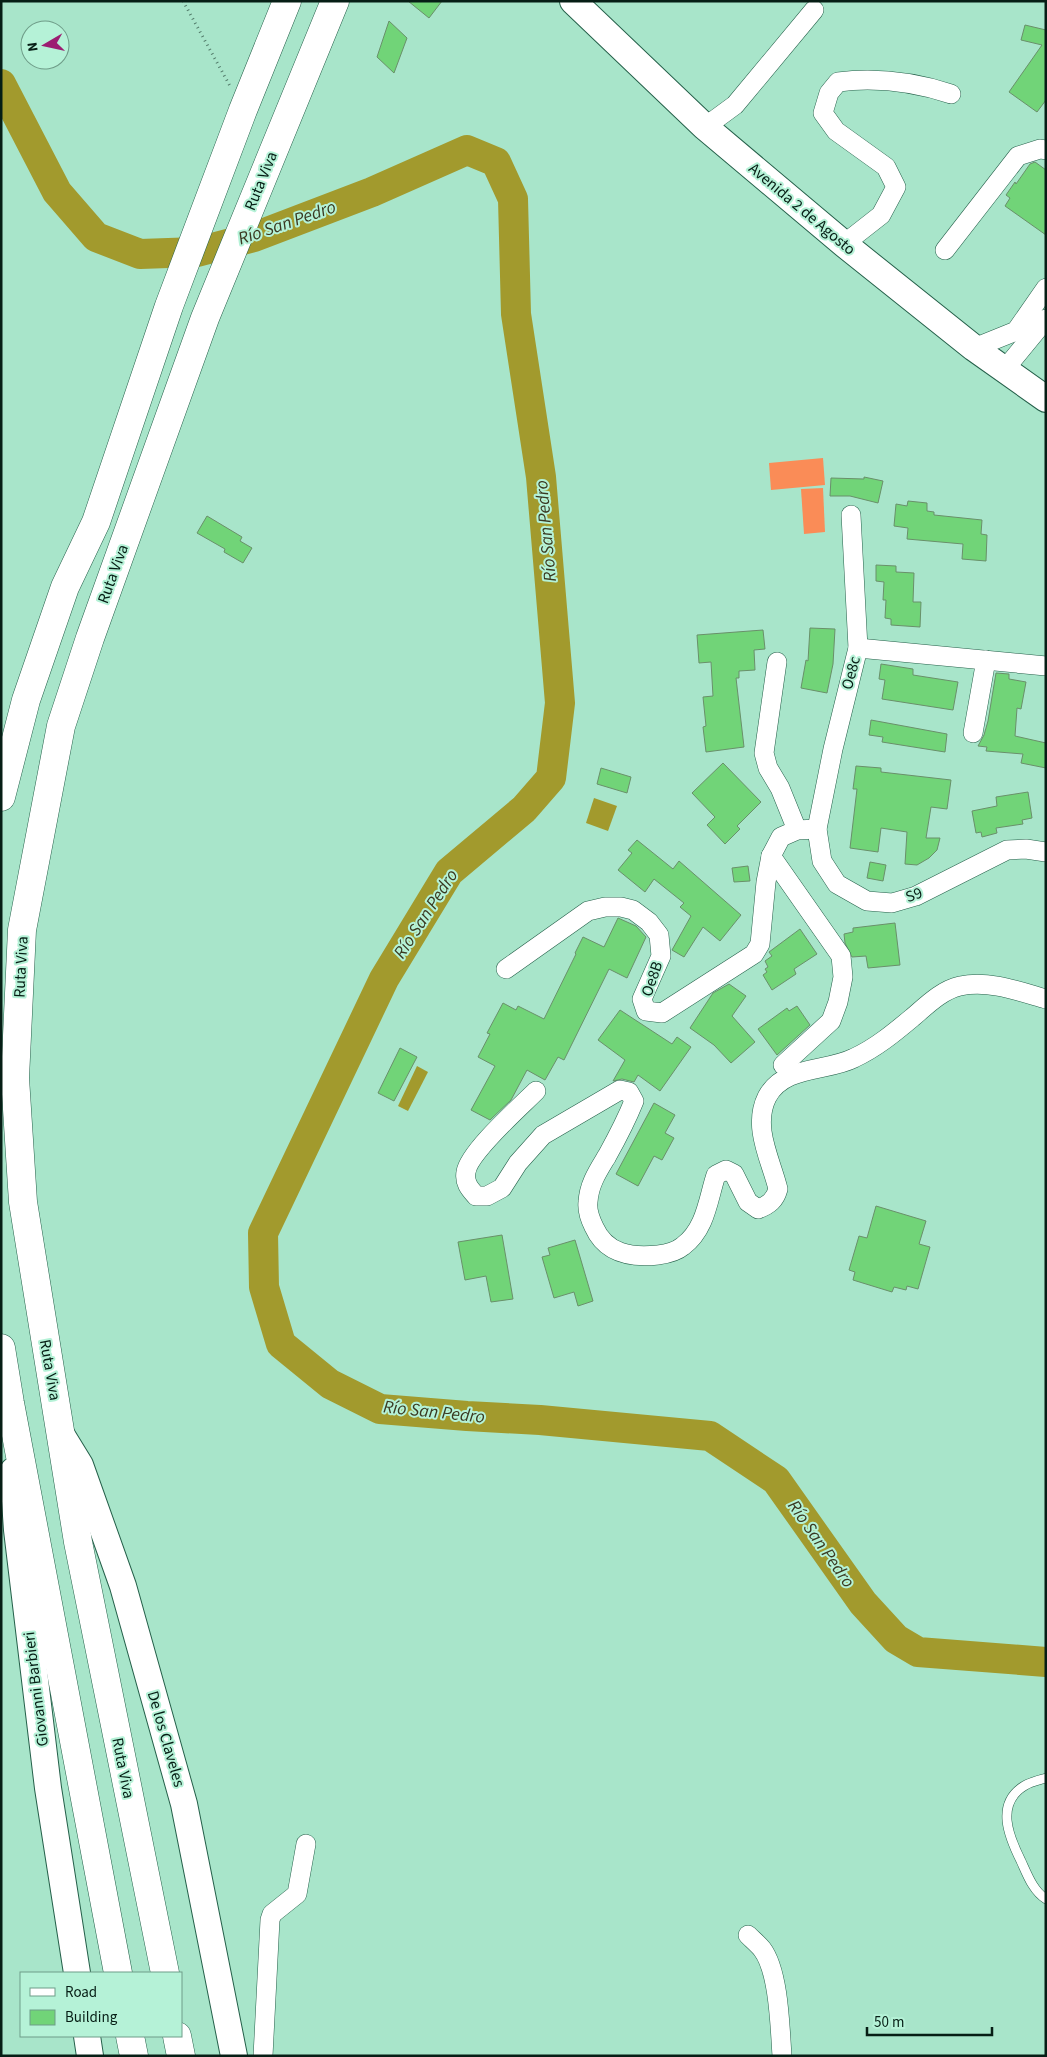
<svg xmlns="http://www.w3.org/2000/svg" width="1047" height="2057" font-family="'Source Sans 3',sans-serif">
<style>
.green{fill:#fa8c57}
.water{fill:#a29a2d}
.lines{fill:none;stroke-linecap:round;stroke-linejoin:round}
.river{stroke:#a29a2d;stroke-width:30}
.building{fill:#71d478;stroke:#69906a}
.lane-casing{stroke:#25604a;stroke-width:10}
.street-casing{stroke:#25604a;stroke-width:20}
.secondary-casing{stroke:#25604a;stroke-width:28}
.highway-casing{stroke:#25604a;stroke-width:29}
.path{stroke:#527b6a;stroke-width:3;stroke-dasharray:1 4;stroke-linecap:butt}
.lane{stroke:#fff;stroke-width:9}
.street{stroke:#fff;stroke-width:19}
.secondary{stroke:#fff;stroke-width:26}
.highway{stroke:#fff;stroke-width:28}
.labels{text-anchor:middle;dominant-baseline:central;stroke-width:4;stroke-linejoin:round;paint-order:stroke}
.street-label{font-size:16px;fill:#061e15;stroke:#b5f2d7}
.water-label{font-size:18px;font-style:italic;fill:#3a3921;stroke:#b5f2d7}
</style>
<rect width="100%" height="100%" fill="#a8e5ca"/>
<!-- green -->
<g class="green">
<polygon points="823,458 825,485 771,490 769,463"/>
<polygon points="823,488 825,532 804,534 801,489"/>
</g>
<!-- water -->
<g class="water">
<polygon points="594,798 617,806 608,831 586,823"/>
<polygon points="417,1066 428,1072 408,1111 398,1106"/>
</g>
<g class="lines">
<!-- river -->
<polyline class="river" points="1,84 57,192 96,237 140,254 197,252 254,237 372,192 467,150 496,162 513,199 516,314 541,477 560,703 551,778 524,809 449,872 384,979 263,1233 264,1287 281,1344 330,1384 380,1409 467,1416 540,1420 710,1436 776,1480 863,1603 896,1639 918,1652 1046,1662"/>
</g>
<!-- building -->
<g class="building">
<polygon points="408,1 442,1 429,18"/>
<polygon points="389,21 407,38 394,73 377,57"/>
<polygon points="1025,25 1046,30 1046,100 1037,112 1009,92 1042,45 1021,40"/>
<polygon points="1035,162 1046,170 1046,235 1005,206 1010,198 1006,195 1015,182 1016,184 1030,164"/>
<polygon points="864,477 883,481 878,503 850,496 830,496 831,478 864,479"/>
<polygon points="908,501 927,503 927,511 934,512 934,515 982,520 981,534 987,535 986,561 962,559 963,544 907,539 908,528 894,526 896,504 907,506"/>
<polygon points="207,516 242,537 240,541 252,548 243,563 224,552 225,549 197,533"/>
<polygon points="876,565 896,566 896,572 914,573 913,602 921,602 920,627 891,625 891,619 885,618 886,600 883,600 884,582 876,581"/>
<polygon points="810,628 835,629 833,664 827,693 801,688 806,660 808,661"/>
<polygon points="763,630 765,649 754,650 755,670 739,671 739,678 736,678 744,747 706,752 703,727 706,726 703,697 713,696 711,662 699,663 697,635"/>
<polygon points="881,664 913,669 913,675 958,682 953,710 882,699 885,680 879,679"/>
<polygon points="996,673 1009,674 1009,679 1026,682 1021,709 1017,708 1015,736 1046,743 1046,768 1021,763 1023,754 986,751 987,747 978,746 984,735 988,721"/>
<polygon points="871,720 947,734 945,752 882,742 883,737 869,735"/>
<polygon points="723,763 761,802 737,826 740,829 725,844 707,825 715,817 692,793"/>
<polygon points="856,766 881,768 881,772 951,780 947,809 931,807 926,838 940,838 937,850 929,858 917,865 905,864 907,832 881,828 878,852 850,848 857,789 853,789"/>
<polygon points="601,768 631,777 627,793 597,784"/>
<polygon points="1028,792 1032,818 1022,820 1023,824 996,828 997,833 982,837 981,832 976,833 972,811 997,806 996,797"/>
<polygon points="637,840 673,869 679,861 741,915 720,941 703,927 684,957 672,950 691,916 680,907 684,903 654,879 645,892 618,870 632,853 628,850"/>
<polygon points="870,862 886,865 883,881 867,878"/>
<polygon points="748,866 750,881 734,882 732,868"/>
<polygon points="618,918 636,926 646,937 627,978 609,969 564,1060 558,1057 545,1080 527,1070 511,1100 490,1120 471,1110 495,1066 478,1057 490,1034 487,1033 503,1003 516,1010 518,1006 544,1019 576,954 575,953 583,937 604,947"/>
<polygon points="895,923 900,965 868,968 866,956 852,957 845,943 844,934 853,932 853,928"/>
<polygon points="800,929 817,954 794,969 796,974 772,990 763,975 767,972 765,969 768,967 765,961 772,956 769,952"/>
<polygon points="729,984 746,996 732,1016 755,1042 731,1063 714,1045 690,1028 713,993"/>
<polygon points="797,1006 810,1025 777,1055 758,1029 787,1008 789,1011"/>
<polygon points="620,1010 672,1044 677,1037 691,1047 660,1091 638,1075 634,1082 622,1079 613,1081 625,1060 598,1040"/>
<polygon points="400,1048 417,1057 394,1101 378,1093"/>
<polygon points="654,1103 675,1115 665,1133 674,1138 662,1160 654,1156 638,1186 616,1174"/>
<polygon points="876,1206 926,1221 919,1244 930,1247 918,1289 907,1286 906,1290 894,1287 892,1292 853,1280 855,1272 849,1270 859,1236 867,1238"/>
<polygon points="502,1235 513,1299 491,1302 486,1276 465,1280 458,1242"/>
<polygon points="575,1240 593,1301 578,1306 574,1292 554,1298 542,1257 550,1255 548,1248"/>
</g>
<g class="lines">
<defs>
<path id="lane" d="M 1046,1778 C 1039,1780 1030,1782 1024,1786 C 995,1804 1009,1837 1021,1861 C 1027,1874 1033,1891 1046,1899"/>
<g id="street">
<polyline points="705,127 735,105 814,10"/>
<path d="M 844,244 L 881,215 L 896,187 L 886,167 L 836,131 L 823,113 L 829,93 L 838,82 C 877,77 914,82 951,94"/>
<polyline points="945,250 1018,156 1040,149 1046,150"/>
<polyline points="974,348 1016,331 1046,288"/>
<polyline points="1005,369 1046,319"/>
<polyline points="851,515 858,648 833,749 817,829 822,861 837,884 867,901 892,903 916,896 1007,850 1026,849 1046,852"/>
<polyline points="858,648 1046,666"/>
<polyline points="777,662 764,753 768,768 780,788 797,830"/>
<polyline points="973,733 986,660"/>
<polyline points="771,856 841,956 843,977 838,1002 831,1021 783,1065"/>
<polyline points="506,969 588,911 605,907 621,907 633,910 649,922 659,935 661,956 642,999 646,1011 662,1013 754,954 760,944 766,882 771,856 781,837 797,830 817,829"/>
<path d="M 536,1091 C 520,1107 469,1152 466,1172 C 464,1183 470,1189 476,1196 L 487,1196 L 502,1188 L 518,1163 L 543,1135 L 620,1090 L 629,1092 L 634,1101 C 626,1121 617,1138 607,1156 C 598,1171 589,1184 588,1202 C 587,1210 590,1219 594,1227 C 606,1254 631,1258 658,1255 C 666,1254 677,1251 683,1246 C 706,1229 708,1199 716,1175 L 726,1170 L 734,1174 L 748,1202 L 758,1209 C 769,1205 775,1200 778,1189 C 771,1160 752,1127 767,1097 C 784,1065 827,1072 854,1058 C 876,1048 895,1032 913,1017 C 927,1005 942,990 960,986 C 989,980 1018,991 1046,999"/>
<path d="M 748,1935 C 753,1940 758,1944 762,1949 C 779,1971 780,2028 782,2056"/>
<polyline points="263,2056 270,1920 272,1914 297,1894 306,1844"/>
</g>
<g id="secondary">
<polyline points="573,1 705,127 844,244 974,348 1046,399"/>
<polyline points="61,1434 80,1465 123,1586 184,1804 234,2056"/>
<polyline points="13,1471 17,1530 48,1788 77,1973"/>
<polyline points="87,2036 90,2056"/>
</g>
<g id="highway">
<polyline points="1,797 26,700 65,587 96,522 169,306 243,110 287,1"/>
<polyline points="1,1348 10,1403 118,1973"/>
<polyline points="165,1973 78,1542 23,1202 15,1078 22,930 61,726 90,638 205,318 335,1"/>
<polyline points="130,2036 134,2056"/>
<polyline points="177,2036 181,2056"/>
</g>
</defs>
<!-- lane casing -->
<use href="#lane" class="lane-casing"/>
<!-- street casing -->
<use href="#street" class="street-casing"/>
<!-- secondary casing -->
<use href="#secondary" class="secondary-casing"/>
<!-- highway casing -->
<use href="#highway" class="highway-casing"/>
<!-- path -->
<polyline class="path" points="183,1 230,86"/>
<!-- lane -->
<use href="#lane" class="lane"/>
<!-- street -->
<use href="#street" class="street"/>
<!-- secondary -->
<use href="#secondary" class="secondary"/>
<!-- highway -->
<use href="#highway" class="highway"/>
</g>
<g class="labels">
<!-- street labels -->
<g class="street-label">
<text transform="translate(261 181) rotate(-68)">Ruta Viva</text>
<text transform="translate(802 209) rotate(40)">Avenida 2 de Agosto</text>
<text transform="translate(113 574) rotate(-70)">Ruta Viva</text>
<text transform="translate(851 673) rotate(-75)">Oe8c</text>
<text transform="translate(914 895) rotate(-21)">S9</text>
<text transform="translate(21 967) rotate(-87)">Ruta Viva</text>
<text transform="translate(652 979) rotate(-71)">Oe8B</text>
<text transform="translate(50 1370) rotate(80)">Ruta Viva</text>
<text transform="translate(36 1689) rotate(-97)">Giovanni Barbieri</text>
<text transform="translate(166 1739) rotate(74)">De los Claveles</text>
<text transform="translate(123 1768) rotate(79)">Ruta Viva</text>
</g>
<!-- water labels -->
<g class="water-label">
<text transform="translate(287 223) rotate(-19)">Río San Pedro</text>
<text transform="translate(546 531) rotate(-95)">Río San Pedro</text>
<text transform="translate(426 914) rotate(-57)">Río San Pedro</text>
<text transform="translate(434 1412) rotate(6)">Río San Pedro</text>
<text transform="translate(821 1544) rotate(55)">Río San Pedro</text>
</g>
</g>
<!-- border -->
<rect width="1047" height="2057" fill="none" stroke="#061e15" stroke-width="5"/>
<!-- legend -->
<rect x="20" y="1972" width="162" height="65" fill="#b5f2d7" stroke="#6f9d89"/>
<rect x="30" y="1988" width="25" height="8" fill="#ffffff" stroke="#6f9d89"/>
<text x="65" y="1997" font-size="15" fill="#061e15">Road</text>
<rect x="30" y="2010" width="25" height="15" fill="#71d478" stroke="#6f9d89"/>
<text x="65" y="2022" font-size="15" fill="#061e15">Building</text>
<!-- north arrow -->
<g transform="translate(45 45) rotate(261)"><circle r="24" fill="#b5f2d7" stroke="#6f9d89"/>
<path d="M0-4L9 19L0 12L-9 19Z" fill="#9c1d72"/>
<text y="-8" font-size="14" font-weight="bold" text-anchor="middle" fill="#061e15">N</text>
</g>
<!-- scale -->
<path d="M867 2027v8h125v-8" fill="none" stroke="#061e15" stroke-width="2.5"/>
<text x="874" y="2027" font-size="15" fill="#061e15" stroke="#b5f2d7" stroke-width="4" paint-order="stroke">50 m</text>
</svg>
